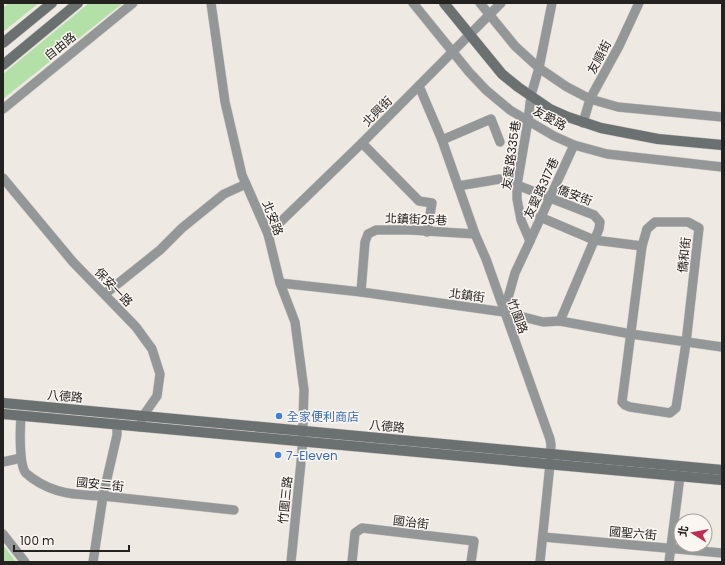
<svg xmlns="http://www.w3.org/2000/svg" width="725" height="565" font-family="Poppins,'Noto Sans TC',sans-serif">
<style>
.green{fill:#b3e0a6}
.lines{fill:none;stroke-linecap:round;stroke-linejoin:round}
.street-casing{stroke:#cac5c1;stroke-width:10}
.secondary-casing{stroke:#cac5c1;stroke-width:11}
.street{stroke:#949798;stroke-width:9}
.secondary{stroke:#6b7071;stroke-width:10}
.shop-dot{fill:#3f7fe0;stroke:#fcf6f2;stroke-width:1.5}
.labels{text-anchor:middle;dominant-baseline:central;stroke-width:3;stroke-linejoin:round;paint-order:stroke}
.street-label{font-size:12px;fill:#242220;stroke:#fcf6f2}
.shop-label{font-size:12px;fill:#366cbe;stroke:#fcf6f2;text-anchor:start}
</style>
<rect width="100%" height="100%" fill="#efe9e4"/>
<!-- green -->
<g class="green">
<polygon points="9,3 39,3 3,32 3,8"/>
<polygon points="89,3 123,3 3,99 3,74"/>
<polygon points="3,545 16,562 3,562"/>
</g>
<g class="lines">
<defs>
<g id="street">
<polyline points="211,3 225,102 242,175 268,234 280,283 295,322 304,390 302,452 291,562"/>
<polyline points="413,3 469,72 486,90 510,110 554,136 574,145 607,154 722,167"/>
<polyline points="480,3 515,46 539,68 567,87 590,99 618,107 722,117"/>
<polyline points="419,86 442,140 475,234 486,259 550,439 551,445 550,464 540,562"/>
<polyline points="3,109 133,3"/>
<polyline points="583,123 590,99 619,46 639,3"/>
<polyline points="442,140 491,119 500,142"/>
<polyline points="362,143 419,201 432,203 427,232"/>
<polyline points="3,178 73,262 136,327 152,349 160,374 157,396 143,416 140,427"/>
<polyline points="458,186 500,179 517,185 594,215 600,222 599,229 560,321"/>
<polyline points="540,217 594,240 642,246"/>
<polygon points="655,222 688,222 699,228 686,343 676,408 670,413 630,407 625,405 622,402 642,246 647,229"/>
<polyline points="268,234 362,143 501,3"/>
<polyline points="530,241 574,145"/>
<polyline points="280,283 361,292 504,312 543,322 560,321 631,334 722,347"/>
<polyline points="361,292 365,242 368,234 376,230 410,230 475,234"/>
<polyline points="105,294 160,250 182,228 224,194 246,184"/>
<polyline points="504,312 515,273 530,241 521,220 517,199 517,185 528,121 531,95 539,68 552,3"/>
<path d="M 21,416 C 20,429 19,462 25,472 C 26,474 30,476 32,478 C 54,494 76,495 103,496 L 234,510"/>
<polyline points="3,462 21,458"/>
<polyline points="3,534 25,562"/>
<polyline points="543,537 722,553"/>
<polyline points="93,562 103,496 117,435 117,424"/>
<polyline points="352,562 355,533 362,528 474,541 471,562"/>
<polyline points="669,562 680,476"/>
</g>
<g id="secondary">
<polyline points="444,3 502,74 518,87 550,109 568,117 601,128 658,139 722,145"/>
<polyline points="3,43 52,3"/>
<polyline points="3,65 78,3"/>
<polyline points="3,403 722,470"/>
<polyline points="3,414 722,480"/>
</g>
</defs>
<!-- street casing -->
<use href="#street" class="street-casing"/>
<!-- secondary casing -->
<use href="#secondary" class="secondary-casing"/>
<!-- street -->
<use href="#street" class="street"/>
<!-- secondary -->
<use href="#secondary" class="secondary"/>
</g>
<!-- markers -->
<g class="shop-dot">
<circle cx="279" cy="416" r="4"/>
<circle cx="278" cy="455" r="4"/>
</g>
<g class="labels">
<!-- street labels -->
<g class="street-label">
<text transform="translate(60 46) rotate(-39)">自由路</text>
<text transform="translate(599 57) rotate(-62)">友順街</text>
<text transform="translate(377 111) rotate(-45)">北興街</text>
<text transform="translate(550 118) rotate(29)">友愛路</text>
<text transform="translate(511 155) rotate(-82)">友愛路335巷</text>
<text transform="translate(541 188) rotate(-65)">友愛路317巷</text>
<text transform="translate(575 195) rotate(21)">僑安街</text>
<text transform="translate(273 218) rotate(69)">北安路</text>
<text transform="translate(416 219) rotate(2)">北鎮街25巷</text>
<text transform="translate(684 255) rotate(-84)">僑和街</text>
<text transform="translate(114 287) rotate(46)">保安一路</text>
<text transform="translate(467 295) rotate(8)">北鎮街</text>
<text transform="translate(518 316) rotate(70)">竹圍路</text>
<text transform="translate(65 396) rotate(5)">八德路</text>
<text transform="translate(387 426) rotate(5)">八德路</text>
<text transform="translate(100 484) rotate(6)">國安二街</text>
<text transform="translate(285 500) rotate(-84)">竹圍三路</text>
<text transform="translate(411 522) rotate(7)">國治街</text>
<text transform="translate(633 533) rotate(5)">國聖六街</text>
</g>
<!-- shop labels -->
<g class="shop-label">
<text x="287" y="416">全家便利商店</text>
<text x="286" y="455">7-Eleven</text>
</g>
</g>
<!-- border -->
<rect width="725" height="565" fill="none" stroke="#242220" stroke-width="8"/>
<!-- north arrow -->
<g transform="translate(693 533) rotate(281)"><circle r="19" fill="#fcf6f2" stroke="#a6a19e"/>
<path d="M0-3L7 15L0 10L-7 15Z" fill="#bd2d51"/>
<text y="-6" font-size="11" font-weight="bold" text-anchor="middle" fill="#242220">北</text>
</g>
<!-- scale -->
<path d="M14 545v6h115v-6" fill="none" stroke="#242220" stroke-width="2"/>
<text x="20" y="545" font-size="12" fill="#242220" stroke="#fcf6f2" stroke-width="3" paint-order="stroke">100 m</text>
</svg>
